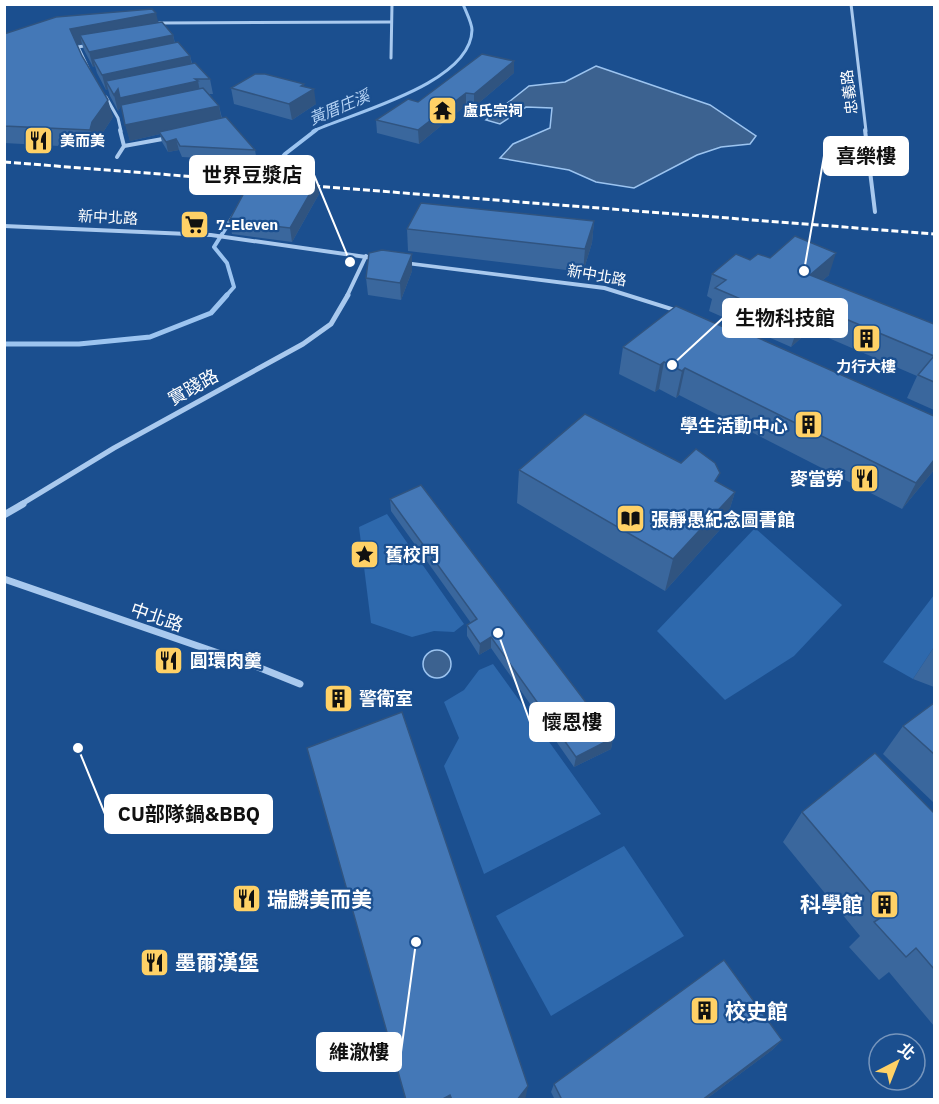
<svg xmlns="http://www.w3.org/2000/svg" width="939" height="1104" font-family="'IBM Plex Sans','Noto Sans TC',sans-serif">
<style>
.green{fill:#2e69ad}
.water{fill:#3c6290;stroke:#9cc4f0;stroke-width:1.5}
.lines{fill:none;stroke-linecap:round;stroke-linejoin:round}
.stream-far2{stroke:#9cc4f0;stroke-width:3}
.stream-far1{stroke:#9cc4f0;stroke-width:4}
.stream{stroke:#9cc4f0;stroke-width:5}
.minor-far3{stroke:#a9c9ee;stroke-width:3}
.minor-far2{stroke:#a9c9ee;stroke-width:4}
.minor-far1{stroke:#a9c9ee;stroke-width:5}
.minor{stroke:#a9c9ee;stroke-width:7}
.tertiary{fill:#a9c9ee;fill-rule:evenodd}
.rail{stroke:#fff;stroke-width:3;stroke-dasharray:7 3;stroke-linecap:butt}
.wall{fill:#3a679d}
.shaded-wall{fill:#305480}
.building{fill:#4478b7;stroke:#305480;stroke-width:1.5}
.labels{text-anchor:middle;dominant-baseline:central;stroke-width:4.5;stroke-linejoin:round;paint-order:stroke}
.far-street-label{font-size:15px;fill:#fff;stroke:#1b4f8f}
.far-poi-label{font-size:15px;font-weight:bold;fill:#fff;stroke:#1b4f8f;text-anchor:start}
.far-water-label{font-size:16px;font-style:italic;fill:#b5d3f5;stroke:#1b4f8f}
.street-label{font-size:18px;fill:#fff;stroke:#1b4f8f}
.poi-label{font-size:18px;font-weight:bold;fill:#fff;stroke:#1b4f8f;text-anchor:start}
.near-poi-label{font-size:21px;font-weight:bold;fill:#fff;stroke:#1b4f8f;text-anchor:start}
.leader{fill:none;stroke:#fff;stroke-width:2}
.callout-dot{fill:#fff;stroke:#1b4f8f;stroke-width:2}
.callout{fill:#fff;stroke:#fff;stroke-width:2}
.callout-label{font-size:20px;text-anchor:middle;font-weight:bold;fill:#111}
</style>
<rect width="100%" height="100%" fill="#1b4f8f"/>
<!-- green -->
<g class="green">
<polygon points="387,514 464,624 454,632 434,631 412,637 371,623 359,527"/>
<polygon points="755,528 842,605 794,656 725,700 657,631"/>
<polygon points="934,595 934,647 913,679 883,662"/>
<polygon points="493,664 601,814 484,874 444,766 459,738 444,702 464,690 479,670"/>
<polygon points="624,846 684,936 551,1016 496,916"/>
</g>
<!-- water -->
<g class="water">
<polygon points="596,66 710,105 756,136 750,144 721,147 697,155 634,188 596,182 569,170 500,158 513,144 550,128 552,108 526,107 500,124 486,120 529,86 565,82"/>
<circle cx="437" cy="664" r="14"/>
</g>
<g class="lines">
<!-- stream-far2 -->
<path class="stream-far2" d="M 313,131 C 352,113 471,84 472,30 C 472,23 466,12 463,4"/>
<!-- stream-far1 -->
<g class="stream-far1">
<polyline points="248,198 285,154 316,130"/>
<polyline points="226,296 234,287 227,263 214,247 234,215"/>
</g>
<!-- stream -->
<polyline class="stream" points="4,344 79,344 150,337 211,313 227,295"/>
<!-- minor-far3 -->
<g class="minor-far3">
<polyline points="851,4 866,131"/>
<polyline points="159,23 391,22"/>
<polyline points="391,58 392,4"/>
<polyline points="88,68 78,47 89,45"/>
<polyline points="106,97 118,118 121,131"/>
</g>
<!-- minor-far2 -->
<g class="minor-far2">
<polyline points="865,130 875,212"/>
<polyline points="124,146 168,138"/>
<polyline points="117,157 124,146 120,130"/>
<polyline points="347,296 366,256"/>
</g>
<!-- minor-far1 -->
<polyline class="minor-far1" points="20,505 114,448 303,344 331,324 348,295"/>
<!-- minor -->
<g class="minor">
<polyline points="4,515 23,504"/>
<polyline points="4,579 250,664 300,684"/>
</g>
<!-- tertiary -->
<g class="tertiary">
<polygon points="4,224 211,233 380,257 384,259 380,261 211,237 4,228"/>
<polygon points="396,260 605,286 691,313 690,315 684,315 604,290 399,264 396,264"/>
</g>
<!-- rail -->
<polyline class="rail" points="4,162 934,234"/>
</g>
<!-- wall -->
<g class="wall">
<polygon points="158,22 173,35 175,43 190,56 192,63 210,79 213,94 209,94 219,106 222,118 255,150 257,161 182,157 179,150 168,152 162,142 160,134 130,141 121,106 118,111 110,96 108,89 106,90 97,73 95,66 93,67 84,50 82,44 77,45 82,56 113,117 98,140 96,148 4,143 4,34"/>
<polygon points="514,73 474,107 466,105 419,144 377,133 376,120 418,102"/>
<polygon points="304,87 316,104 292,120 234,104 231,88"/>
<polygon points="278,194 319,194 292,242 232,234 229,221"/>
<polygon points="594,221 592,243 583,272 408,251 407,229"/>
<polygon points="412,254 412,271 401,300 368,295 366,278"/>
<polygon points="770,258 829,275 823,280 934,324 934,410 907,398 917,376 810,330 791,347 709,311 712,299 707,296 712,274 750,260"/>
<polygon points="676,306 934,470 902,509 679,395 676,398 659,389 655,392 619,374 623,347"/>
<polygon points="519,470 717,483 735,492 725,524 665,591 517,503"/>
<polygon points="390,499 613,738 611,749 574,767 491,648 479,655 467,636 467,625 471,623 391,511"/>
<polygon points="934,647 934,687 913,679"/>
<polygon points="934,703 934,803 883,754 903,726"/>
<polygon points="802,812 934,813 934,1026 889,972 879,980 849,947 860,936 783,842"/>
<polygon points="782,1040 772,1050 705,1100 555,1100 551,1092 554,1084"/>
</g>
<!-- shaded-wall -->
<g class="shaded-wall">
<polygon points="156,13 160,29 80,35 82,44 75,45 70,29"/>
<polygon points="173,35 176,50 93,59 95,66 93,67 89,52"/>
<polygon points="190,56 193,71 106,81 108,89 106,90 102,75"/>
<polygon points="514,61 514,73 474,107 474,94"/>
<polygon points="198,81 201,97 122,105 118,111 114,95 118,89"/>
<polygon points="304,84 305,95 314,89 316,104 292,120 289,104 301,86"/>
<polygon points="466,93 466,105 419,144 418,130"/>
<polygon points="108,100 113,117 98,140 96,148 90,130 92,122"/>
<polygon points="219,106 222,121 159,132 160,134 130,141 125,125"/>
<polygon points="176,139 179,150 168,152 166,142"/>
<polygon points="317,181 319,194 292,242 290,228"/>
<polygon points="594,221 592,243 583,272 585,249"/>
<polygon points="836,253 829,275 803,297 810,275"/>
<polygon points="412,254 412,271 401,300 400,283"/>
<polygon points="817,307 810,330 791,347 799,324"/>
<polygon points="664,362 659,389 655,392 660,365"/>
<polygon points="685,368 679,395 676,398 682,371"/>
<polygon points="934,460 934,470 902,509 916,483"/>
<polygon points="735,492 725,524 665,591 673,559"/>
<polygon points="491,637 491,648 479,655 480,644"/>
<polygon points="613,738 611,749 574,767 576,757"/>
<polygon points="782,1040 772,1050 705,1100 702,1100"/>
<polygon points="528,1086 525,1100 517,1100"/>
<polygon points="450,1095 451,1100 441,1100"/>
</g>
<!-- building -->
<g class="building">
<polygon points="152,9 156,13 70,29 82,56 108,100 92,122 90,130 4,126 4,34 56,17"/>
<polygon points="162,22 173,35 89,52 80,35"/>
<polygon points="178,42 190,56 102,75 93,59"/>
<polygon points="482,54 514,61 474,94 466,93 418,130 376,120 408,99 418,102"/>
<polygon points="195,63 210,79 195,79 198,81 120,98 118,89 114,95 106,81"/>
<polygon points="255,74 265,74 304,84 301,86 314,89 289,104 231,88"/>
<polygon points="203,88 219,106 125,125 121,105"/>
<polygon points="226,117 255,150 180,146 176,139 166,142 159,132"/>
<polygon points="287,181 317,181 290,228 229,221 245,191 278,194"/>
<polygon points="421,203 594,221 585,249 407,229"/>
<polygon points="795,236 836,253 810,275 934,324 934,356 817,307 799,324 715,288 726,280 712,274 736,254 750,260 758,254 770,258"/>
<polygon points="382,250 412,254 400,283 366,278 369,253"/>
<polygon points="676,306 744,336 747,333 934,416 934,460 916,483 685,368 682,371 664,362 660,365 623,347"/>
<polygon points="934,356 934,382 918,375"/>
<polygon points="585,414 681,463 696,449 715,463 720,473 715,481 735,492 673,559 519,470"/>
<polygon points="421,485 613,738 576,757 491,637 480,644 467,625 477,619 390,499"/>
<polygon points="934,703 934,754 903,726"/>
<polygon points="402,712 528,1086 517,1100 452,1100 450,1095 441,1100 406,1100 307,748"/>
<polygon points="875,753 934,813 934,969 916,948 906,957 874,922 888,913 802,812"/>
<polygon points="724,960 782,1040 702,1100 562,1100 554,1084"/>
</g>
<!-- icons -->
<defs>
<symbol id="temple-square" viewBox="-11 -11 22 22"><rect x="-9" y="-9" width="18" height="18" rx="4" fill="#ffd166" stroke="#1b4f8f"/><path d="M0-6L5-2H3V0L6.5 2.5H4V6H1.5V3h-3V6H-4V2.5H-6.5L-3 0V-2H-5Z" fill="#111"/></symbol>
<symbol id="restaurant-square" viewBox="-11 -11 22 22"><rect x="-9" y="-9" width="18" height="18" rx="4" fill="#ffd166" stroke="#1b4f8f"/><path d="M-5-6h1v4h1v-4h1v4h1v-4h1v5L-1.5 .5V6h-2V.5L-5-1ZM5-6V6H3V1.5H1.5Q1.5-4 5-6Z" fill="#111"/></symbol>
<symbol id="supermarket-square" viewBox="-11 -11 22 22"><rect x="-9" y="-9" width="18" height="18" rx="4" fill="#ffd166" stroke="#1b4f8f"/><path d="M-6-5.5h2.5l.6 2H6L4.5 2H-2.5L-4.4-4H-6ZM-1.5 3.2a1.3 1.3 0 1 0 .1 0ZM3 3.2a1.3 1.3 0 1 0 .1 0Z" fill="#111"/></symbol>
<symbol id="building-square" viewBox="-11 -11 22 22"><rect x="-9" y="-9" width="18" height="18" rx="4" fill="#ffd166" stroke="#1b4f8f"/><path d="M-4-6H4V6H1V3H-1V6H-4ZM-2.5-4.3h1.7v1.8h-1.7ZM.8-4.3h1.7v1.8H.8ZM-2.5-1h1.7V.8h-1.7ZM.8-1h1.7V.8H.8Z" fill="#111"/></symbol>
<symbol id="library-square" viewBox="-11 -11 22 22"><rect x="-9" y="-9" width="18" height="18" rx="4" fill="#ffd166" stroke="#1b4f8f"/><path d="M-6-4Q-3-5.5-.7-3.5V5Q-3 3-6 4ZM6-4Q3-5.5 .7-3.5V5Q3 3 6 4Z" fill="#111"/></symbol>
<symbol id="sight-square" viewBox="-11 -11 22 22"><rect x="-9" y="-9" width="18" height="18" rx="4" fill="#ffd166" stroke="#1b4f8f"/><path d="M0-6L1.8-2.2L6-1.7L2.9 1.2L3.7 5.4L0 3.3L-3.7 5.4L-2.9 1.2L-6-1.7L-1.8-2.2Z" fill="#111"/></symbol>
</defs>
<g fill-rule="evenodd">
<use href="#temple-square" x="426" y="94" width="33" height="33"/>
<use href="#restaurant-square" x="22" y="124" width="33" height="33"/>
<use href="#supermarket-square" x="178" y="208" width="33" height="33"/>
<use href="#building-square" x="850" y="322" width="33" height="33"/>
<use href="#building-square" x="792" y="408" width="33" height="33"/>
<use href="#restaurant-square" x="848" y="462" width="33" height="33"/>
<use href="#library-square" x="614" y="502" width="33" height="33"/>
<use href="#sight-square" x="348" y="538" width="33" height="33"/>
<use href="#restaurant-square" x="152" y="644" width="33" height="33"/>
<use href="#building-square" x="322" y="682" width="33" height="33"/>
<use href="#restaurant-square" x="230" y="882" width="33" height="33"/>
<use href="#building-square" x="868" y="888" width="33" height="33"/>
<use href="#restaurant-square" x="138" y="946" width="33" height="33"/>
<use href="#building-square" x="688" y="994" width="33" height="33"/>
</g>
<g class="labels">
<!-- far-street labels -->
<g class="far-street-label">
<text transform="translate(849 92) rotate(-97)">忠義路</text>
<text transform="translate(108 217) rotate(3)">新中北路</text>
<text transform="translate(597 275) rotate(10)">新中北路</text>
</g>
<!-- far-poi labels -->
<g class="far-poi-label">
<text x="463" y="110">盧氏宗祠</text>
<text x="60" y="140">美而美</text>
<text x="216" y="224">7-Eleven</text>
<text x="866" y="366" text-anchor="middle">力行大樓</text>
</g>
<!-- far-water labels -->
<g class="far-water-label">
<text transform="translate(339 107) rotate(-23)">黃厝庄溪</text>
</g>
<!-- street labels -->
<g class="street-label">
<text transform="translate(193 387) rotate(-29)">實踐路</text>
<text transform="translate(157 617) rotate(19)">中北路</text>
</g>
<!-- poi labels -->
<g class="poi-label">
<text x="788" y="425" text-anchor="end">學生活動中心</text>
<text x="844" y="478" text-anchor="end">麥當勞</text>
<text x="651" y="519">張靜愚紀念圖書館</text>
<text x="385" y="554">舊校門</text>
<text x="190" y="660">圓環肉羹</text>
<text x="359" y="698">警衛室</text>
</g>
<!-- near-poi labels -->
<g class="near-poi-label">
<text x="267" y="899">瑞麟美而美</text>
<text x="863" y="904" text-anchor="end">科學館</text>
<text x="175" y="962">墨爾漢堡</text>
<text x="725" y="1011">校史館</text>
</g>
</g>
<!-- callouts -->
<path class="leader" d="M804 271L824 156M350 262L314 175M672 365L723 318M498 633L530 722M78 748L105 814M416 942L401 1052"/>
<g class="callout-dot">
<circle cx="804" cy="271" r="6"/>
<circle cx="350" cy="262" r="6"/>
<circle cx="672" cy="365" r="6"/>
<circle cx="498" cy="633" r="6"/>
<circle cx="78" cy="748" r="6"/>
<circle cx="416" cy="942" r="6"/>
</g>
<g class="callout">
<rect x="824" y="137" width="84" height="38" rx="6"/>
<rect x="190" y="156" width="124" height="38" rx="6"/>
<rect x="723" y="299" width="124" height="38" rx="6"/>
<rect x="530" y="703" width="84" height="38" rx="6"/>
<rect x="105" y="795" width="167" height="38" rx="6"/>
<rect x="317" y="1033" width="84" height="38" rx="6"/>
</g>
<g class="callout-label">
<text x="866" y="163">喜樂樓</text>
<text x="252" y="182">世界豆漿店</text>
<text x="785" y="325">生物科技館</text>
<text x="572" y="729">懷恩樓</text>
<text x="189" y="821">CU部隊鍋&amp;BBQ</text>
<text x="359" y="1059">維澈樓</text>
</g>
<!-- border -->
<rect width="939" height="1104" fill="none" stroke="#ffffff" stroke-width="12"/>
<!-- north arrow -->
<g transform="translate(897 1062) rotate(42)"><circle r="28" fill="#1b4f8f" stroke="#7695bc" stroke-width="1.5"/>
<path d="M0-4.5L10 22L0 15L-10 22Z" fill="#ffd166"/>
<text y="-9" font-size="16" font-weight="bold" text-anchor="middle" fill="#ffffff">北</text>
</g>
</svg>
